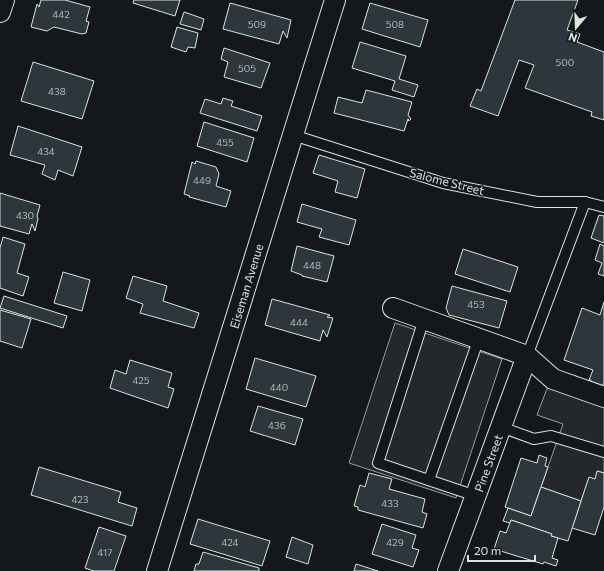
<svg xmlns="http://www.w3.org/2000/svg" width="604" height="571" font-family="Commissioner,sans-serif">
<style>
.parking{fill:#24282b;stroke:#939e99}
.building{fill:#2c363c;stroke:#d8e6dc}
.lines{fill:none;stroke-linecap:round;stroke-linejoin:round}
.service-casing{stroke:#d8e6dc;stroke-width:12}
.minor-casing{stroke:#d8e6dc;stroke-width:22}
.service{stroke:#14181c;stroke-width:10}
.minor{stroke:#14181c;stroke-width:20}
.labels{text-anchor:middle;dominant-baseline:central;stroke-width:3;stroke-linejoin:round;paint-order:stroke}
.number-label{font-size:10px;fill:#adbab4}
.street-label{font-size:12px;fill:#d8e6dc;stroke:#14181c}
</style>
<rect width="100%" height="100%" fill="#14181c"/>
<!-- parking -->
<g class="parking">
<polygon points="395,323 502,359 456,498 349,463"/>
<polygon points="548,386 604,405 604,473 598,471 595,479 589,478 581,501 541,487 563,424 537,415"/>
</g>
<!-- building -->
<g class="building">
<polygon points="41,0 65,0 90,7 86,21 89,22 86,33 82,34 54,27 47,31 31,27 37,4 39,7"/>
<polygon points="134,0 180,0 175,16 133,3"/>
<polygon points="515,0 578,0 567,30 580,34 577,42 604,52 604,120 591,116 592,112 525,88 534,65 519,60 498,116 470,106 477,89 481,91"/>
<polygon points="230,3 291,20 287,38 283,31 279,44 223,29"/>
<polygon points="370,3 428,20 420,47 362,29"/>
<polygon points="184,12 204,19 201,30 180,24"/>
<polygon points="177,27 198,33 195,48 188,47 186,52 171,47"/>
<polygon points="360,42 406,56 399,79 418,85 414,97 392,90 395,81 352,68"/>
<polygon points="224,48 270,63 261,88 224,77 228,62 221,59"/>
<polygon points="33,62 94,81 82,119 21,101"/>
<polygon points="366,90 412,102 408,115 411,119 409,121 408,119 404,131 334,113 338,97 362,103"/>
<polygon points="223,98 233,101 231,106 262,116 257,131 200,113 205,99 221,104"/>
<polygon points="204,122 254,138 247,162 197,146"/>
<polygon points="18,126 82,147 73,176 58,170 55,180 42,174 45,165 10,155"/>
<polygon points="319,155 365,169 357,198 335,192 338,181 313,173"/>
<polygon points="196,161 216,167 219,174 216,186 231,191 226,207 189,197 190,196 184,194 192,162 195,164"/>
<polygon points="0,193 40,205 37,216 38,219 35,231 32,224 29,234 0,226"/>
<polygon points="302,204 356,220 349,245 319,237 322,229 297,222"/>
<polygon points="599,215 604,216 604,243 591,238"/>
<polygon points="3,237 25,244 17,273 29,277 23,296 0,288 0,248"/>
<polygon points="600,244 604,246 604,276 598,274 602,263 595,260"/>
<polygon points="297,246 334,256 327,282 302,276 302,275 291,271"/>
<polygon points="463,249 518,267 510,292 455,274"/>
<polygon points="63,272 90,280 82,311 54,303"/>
<polygon points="133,276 167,286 163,301 199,313 194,328 140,313 143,304 126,298"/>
<polygon points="452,286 507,301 499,328 449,315 446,308"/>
<polygon points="4,296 67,316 63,328 0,308"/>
<polygon points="272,299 330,315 327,317 333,318 327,337 323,330 320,341 265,325"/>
<polygon points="604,302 604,383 601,388 590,384 591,380 589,380 593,370 564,360 582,308 600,315"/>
<polygon points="0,310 31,319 22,348 0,341"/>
<polygon points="255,358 316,376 306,407 246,389"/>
<polygon points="130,360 172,373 168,387 174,389 168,408 110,388 115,370 126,374"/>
<polygon points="258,406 303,419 295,445 250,431"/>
<polygon points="539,455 547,458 545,466 548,467 531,516 505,507 521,458 537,463"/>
<polygon points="39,467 121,492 118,502 137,508 132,526 31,495"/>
<polygon points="597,471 604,473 604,507 595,535 572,528 589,477 595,479"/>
<polygon points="369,473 392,479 389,489 425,499 422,512 427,514 423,528 358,510 358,507 354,506 360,485 365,487"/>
<polygon points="541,487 581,501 568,541 551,536 552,534 511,520 510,523 503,521 508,508 531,516"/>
<polygon points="198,519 270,541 262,566 190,544"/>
<polygon points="511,520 552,534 551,536 558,538 552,558 558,560 556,566 544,562 543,564 494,549 500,531 506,533"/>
<polygon points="382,524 416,535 412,548 419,550 413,567 372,554"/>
<polygon points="99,527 126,536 114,571 94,571 85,568"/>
<polygon points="292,537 313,545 308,564 286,557"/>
<polygon points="203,552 259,568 259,571 194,571 196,564 199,564"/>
<polygon points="356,564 378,571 354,571"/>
</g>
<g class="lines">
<defs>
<g id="service">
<polyline points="293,135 443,183 537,202 585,202 604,207"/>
<polyline points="424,319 378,463 476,496"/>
<polyline points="527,356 585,202"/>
<polyline points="501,427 534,439 551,436 604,452"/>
<polyline points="429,480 479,338"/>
</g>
<g id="minor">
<polyline points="0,12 4,0"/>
<polyline points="393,308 527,356 553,379 604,397"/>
<polyline points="157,571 335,0"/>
<polyline points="448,571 527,356"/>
</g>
</defs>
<!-- service casing -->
<use href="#service" class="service-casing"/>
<!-- minor casing -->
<use href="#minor" class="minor-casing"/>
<!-- service -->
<use href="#service" class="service"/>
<!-- minor -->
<use href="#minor" class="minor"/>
</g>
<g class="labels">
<!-- number labels -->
<g class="number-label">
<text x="61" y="14">442</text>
<text x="257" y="24">509</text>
<text x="395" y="24">508</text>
<text x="565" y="62">500</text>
<text x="247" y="68">505</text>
<text x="57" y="91">438</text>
<text x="225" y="142">455</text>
<text x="46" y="151">434</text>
<text x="202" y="180">449</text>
<text x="25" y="215">430</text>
<text x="312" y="265">448</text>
<text x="476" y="304">453</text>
<text x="299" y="322">444</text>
<text x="141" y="380">425</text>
<text x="279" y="387">440</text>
<text x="277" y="425">436</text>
<text x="80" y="499">423</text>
<text x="390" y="503">433</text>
<text x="230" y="542">424</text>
<text x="395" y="542">429</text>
<text x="105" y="552">417</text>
</g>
<!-- street labels -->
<g class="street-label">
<text transform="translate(447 181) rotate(14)">Salome Street</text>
<text transform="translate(246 286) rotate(-73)">Eiseman Avenue</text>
<text transform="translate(488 463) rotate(-70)">Pine Street</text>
</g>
</g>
<!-- north arrow -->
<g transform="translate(576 28) rotate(199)" stroke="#14181c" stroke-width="3" paint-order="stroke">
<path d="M0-3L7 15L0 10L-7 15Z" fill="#d8e6dc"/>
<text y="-6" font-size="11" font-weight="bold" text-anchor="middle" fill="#d8e6dc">N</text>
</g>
<!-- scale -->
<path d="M468 555v6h67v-6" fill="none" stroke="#d8e6dc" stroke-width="2"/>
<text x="474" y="555" font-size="12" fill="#d8e6dc" stroke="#14181c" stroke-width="3" paint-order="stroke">20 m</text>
</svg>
